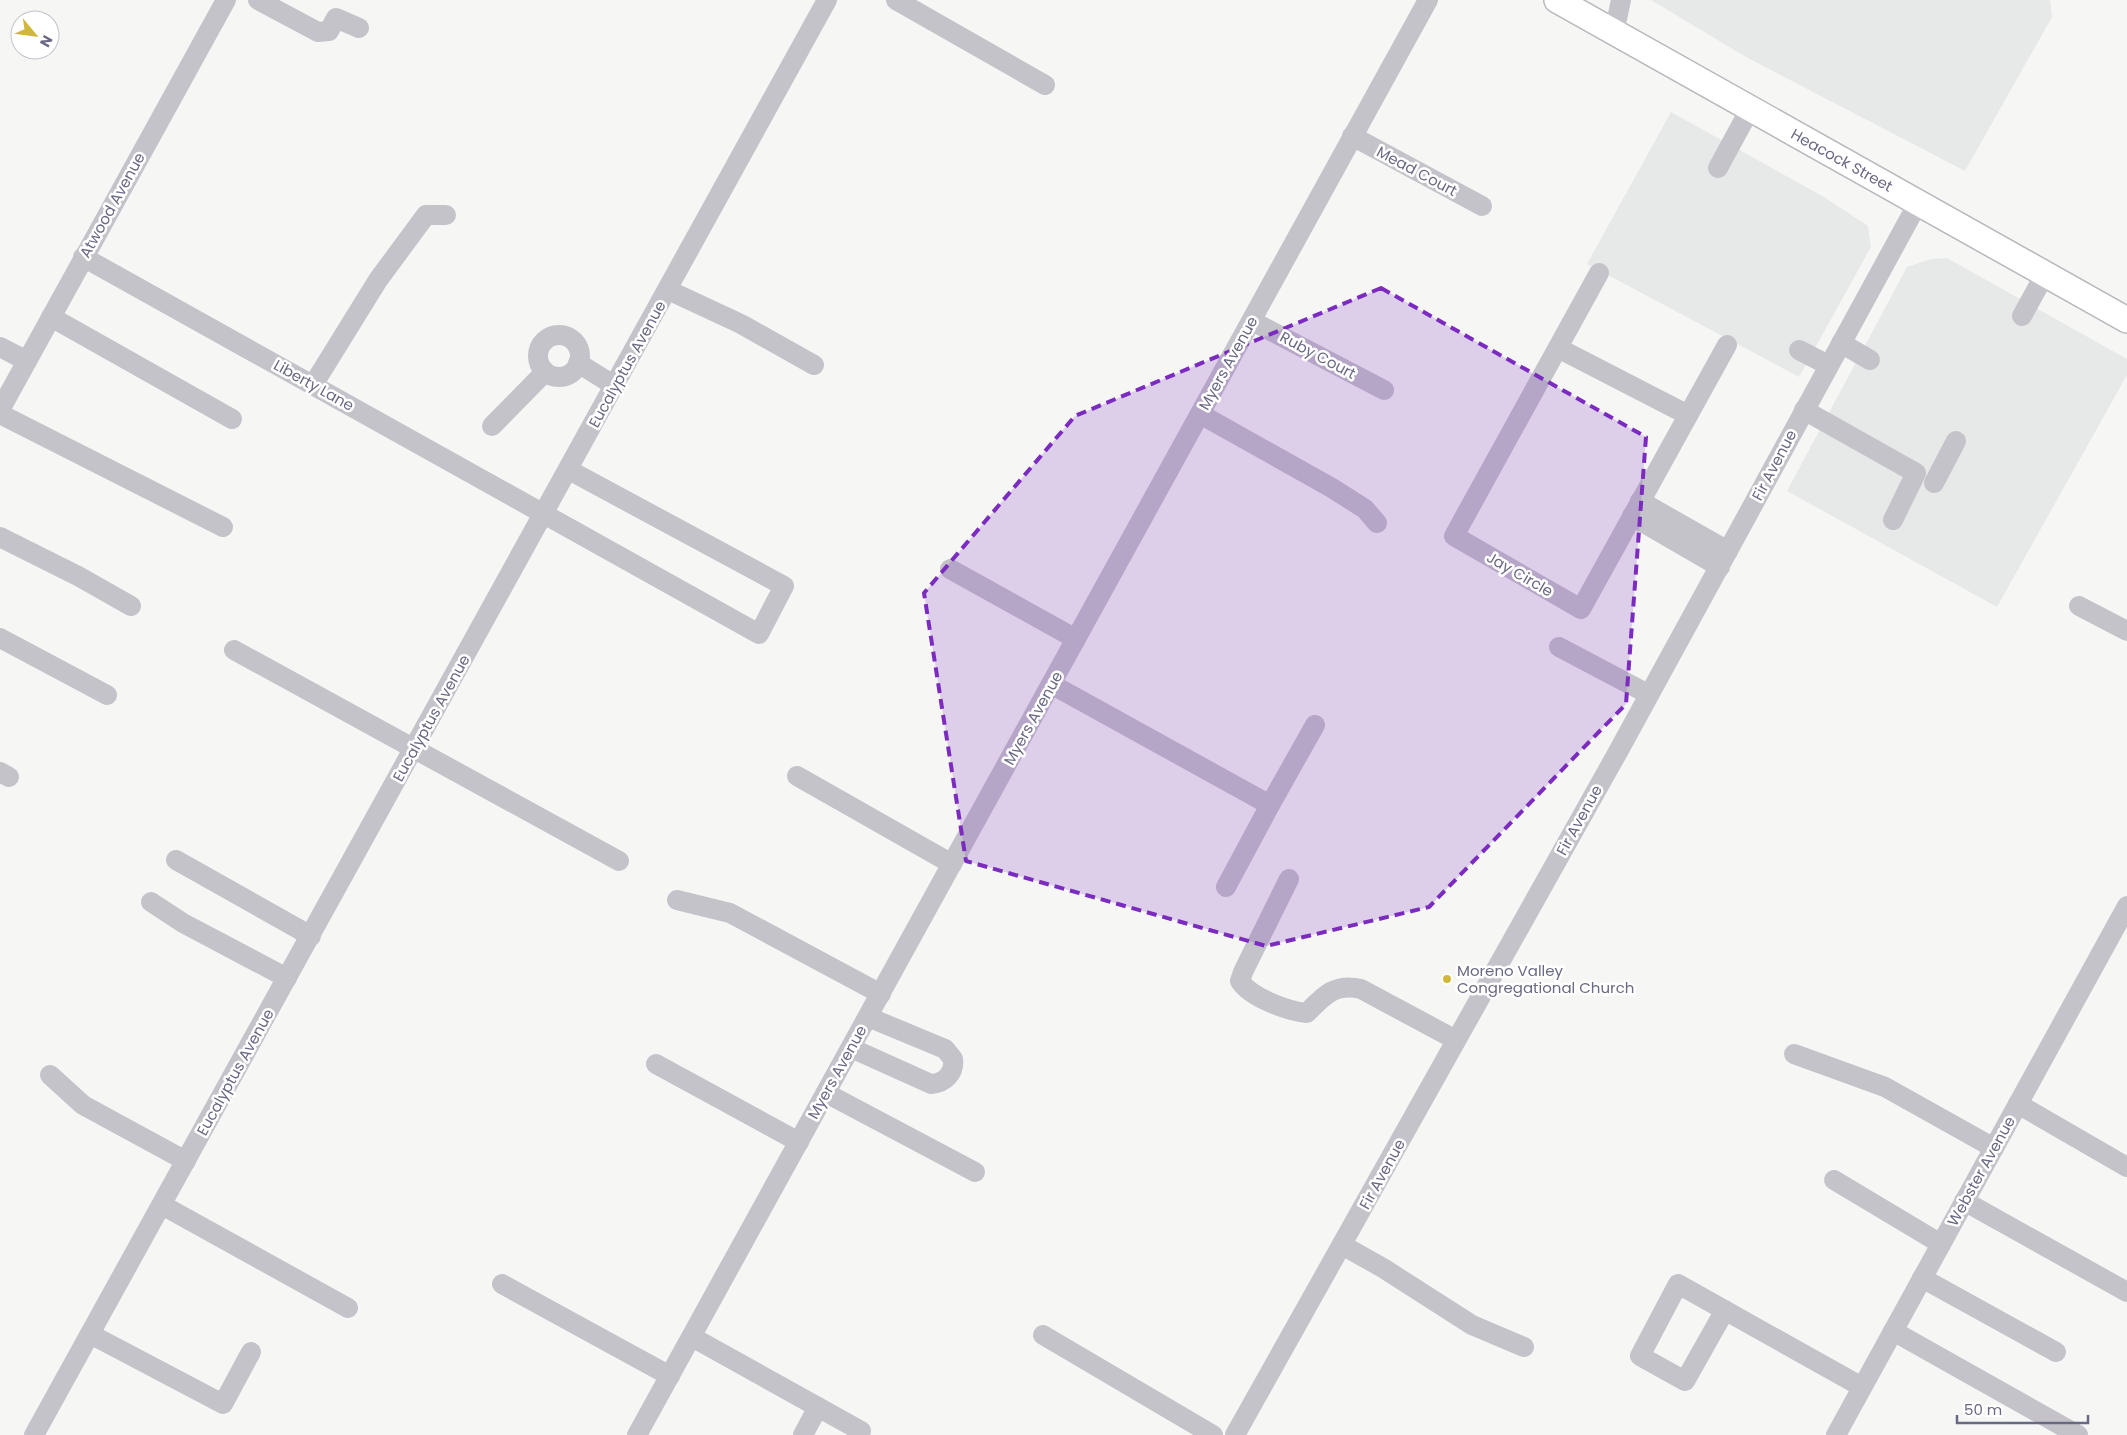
<svg xmlns="http://www.w3.org/2000/svg" width="2127" height="1435" font-family="Poppins,sans-serif">
<style>
.built{fill:#e7e8e8}
.lines{fill:none;stroke-linecap:round;stroke-linejoin:round}
.major-casing{stroke:#b7b7bd;stroke-width:28}
.minor{stroke:#c4c3ca;stroke-width:20}
.major{stroke:#fff;stroke-width:25}
.marked{fill:#7b2cbf;fill-opacity:0.2;stroke:#7b2cbf;stroke-width:4;stroke-dasharray:10 6;stroke-linejoin:round}
.poi-dot{fill:#d1b83b;stroke:#fff;stroke-width:2}
.labels{text-anchor:middle;dominant-baseline:central;stroke-width:5;stroke-linejoin:round;paint-order:stroke}
.street-label{font-size:15px;fill:#6a6983;stroke:#fff}
.poi-label{font-size:15px;fill:#6a6983;stroke:#fff;text-anchor:start}
</style>
<rect width="100%" height="100%" fill="#f6f7f5"/>
<!-- built -->
<g class="built">
<polygon points="1651,0 2050,0 2052,17 1965,171 1746,57"/>
<polygon points="1671,112 1824,197 1868,226 1871,247 1799,377 1587,264"/>
<polygon points="1947,258 2127,359 2127,375 1997,607 1787,491 1907,267 1931,259"/>
</g>
<g class="lines">
<defs>
<polyline id="major" points="1557,0 2127,320"/>
</defs>
<!-- major casing -->
<use href="#major" class="major-casing"/>
<!-- minor -->
<g class="minor">
<polyline points="258,0 318,32 329,31 336,18 359,28"/>
<polyline points="896,0 1045,85"/>
<polyline points="1614,33 1621,0"/>
<polyline points="1352,136 1482,206"/>
<polyline points="1718,168 1750,109"/>
<polyline points="83,257 759,634 784,586 569,470"/>
<polyline points="1599,273 1454,536 1581,609 1727,345"/>
<polyline points="668,290 741,324 814,365"/>
<polyline points="2022,316 2045,274"/>
<polyline points="51,317 232,419"/>
<polyline points="1252,321 1384,390"/>
<circle cx="559" cy="356" r="21"/>
<polyline points="1841,343 1870,360"/>
<polyline points="0,347 27,361"/>
<polyline points="1558,348 1688,415"/>
<polyline points="1799,350 1828,365"/>
<polyline points="578,363 615,386"/>
<polyline points="313,385 378,280 426,215 446,215"/>
<polyline points="0,410 226,0"/>
<polyline points="1804,410 1916,473 1893,520"/>
<polyline points="0,414 223,527"/>
<polyline points="1200,414 1332,488 1365,509 1377,523"/>
<polyline points="492,426 545,372"/>
<polyline points="1934,483 1956,441"/>
<polyline points="1640,501 1728,551"/>
<polyline points="1632,516 1720,567"/>
<polyline points="0,537 78,576 131,606"/>
<polyline points="950,569 1076,639"/>
<polyline points="2079,606 2127,631"/>
<polyline points="0,638 107,695"/>
<polyline points="1559,647 1648,694"/>
<polyline points="234,650 619,861"/>
<polyline points="1051,684 1270,805 1315,725"/>
<polyline points="0,772 9,777"/>
<polyline points="797,776 952,864"/>
<polyline points="176,860 311,936"/>
<path d="M 1289,879 L 1243,972 L 1240,981 C 1251,998 1288,1011 1307,1013 C 1324,995 1335,983 1361,989 L 1456,1040"/>
<polyline points="1226,887 1270,805"/>
<polyline points="677,900 730,913 881,994"/>
<polyline points="151,902 183,923 287,978"/>
<path d="M 851,1048 L 931,1084 C 945,1083 955,1073 953,1059 L 945,1049 L 868,1017"/>
<polyline points="1794,1054 1885,1087 1994,1148"/>
<polyline points="656,1064 799,1142"/>
<polyline points="50,1075 83,1105 186,1161"/>
<polyline points="826,1093 975,1172"/>
<polyline points="2018,1104 2127,1167"/>
<polyline points="1834,1180 1941,1244"/>
<polyline points="1964,1201 2127,1292"/>
<polyline points="162,1205 348,1308"/>
<polyline points="1342,1245 1383,1268 1472,1325 1524,1347"/>
<polyline points="1922,1278 2056,1352"/>
<polyline points="502,1284 670,1376"/>
<polyline points="1725,1310 1685,1381 1640,1356 1678,1284 1862,1387"/>
<polyline points="1893,1331 2078,1435"/>
<polyline points="90,1334 223,1404 251,1352"/>
<polyline points="1043,1335 1213,1435"/>
<polyline points="692,1337 861,1431"/>
<polyline points="34,1435 827,0"/>
<polyline points="637,1435 1428,0"/>
<polyline points="803,1435 818,1407"/>
<polyline points="1235,1435 1619,750 1918,203"/>
<polyline points="1836,1435 2127,906"/>
</g>
<!-- major -->
<use href="#major" class="major"/>
</g>
<!-- marked area -->
<path class="marked" d="M 1381,288 L 1646,437 L 1626,704 L 1429,907 L 1266,946 L 966,861 L 924,593 L 1075,416 Z"/>
<!-- markers -->
<circle class="poi-dot" cx="1447" cy="979" r="5"/>
<g class="labels">
<!-- street labels -->
<g class="street-label">
<text transform="translate(1842 160) rotate(29)">Heacock Street</text>
<text transform="translate(1417 171) rotate(28)">Mead Court</text>
<text transform="translate(112 205) rotate(-61)">Atwood Avenue</text>
<text transform="translate(1318 355) rotate(28)">Ruby Court</text>
<text transform="translate(1228 363) rotate(-61)">Myers Avenue</text>
<text transform="translate(627 364) rotate(-61)">Eucalyptus Avenue</text>
<text transform="translate(314 385) rotate(29)">Liberty Lane</text>
<text transform="translate(1774 465) rotate(-62)">Fir Avenue</text>
<text transform="translate(1520 574) rotate(30)">Jay Circle</text>
<text transform="translate(431 718) rotate(-61)">Eucalyptus Avenue</text>
<text transform="translate(1033 718) rotate(-61)">Myers Avenue</text>
<text transform="translate(1579 820) rotate(-61)">Fir Avenue</text>
<text transform="translate(235 1072) rotate(-61)">Eucalyptus Avenue</text>
<text transform="translate(837 1072) rotate(-61)">Myers Avenue</text>
<text transform="translate(1981 1171) rotate(-61)">Webster Avenue</text>
<text transform="translate(1382 1174) rotate(-61)">Fir Avenue</text>
</g>
<!-- poi labels -->
<g class="poi-label">
<text x="1457" y="970">Moreno Valley<tspan x="1457" dy="17">Congregational Church</tspan></text>
</g>
</g>
<!-- north arrow -->
<g transform="translate(35 35) rotate(119)"><circle r="24" fill="#ffffff" stroke="#c3c3cd"/>
<path d="M0-4L9 19L0 12L-9 19Z" fill="#d1b83b"/>
<text y="-8" font-size="14" font-weight="bold" text-anchor="middle" fill="#6a6983">N</text>
</g>
<!-- scale -->
<path d="M1957 1415v8h131v-8" fill="none" stroke="#6a6983" stroke-width="2.5"/>
<text x="1964" y="1415" font-size="15" fill="#6a6983" stroke="#ffffff" stroke-width="4" paint-order="stroke">50 m</text>
</svg>
